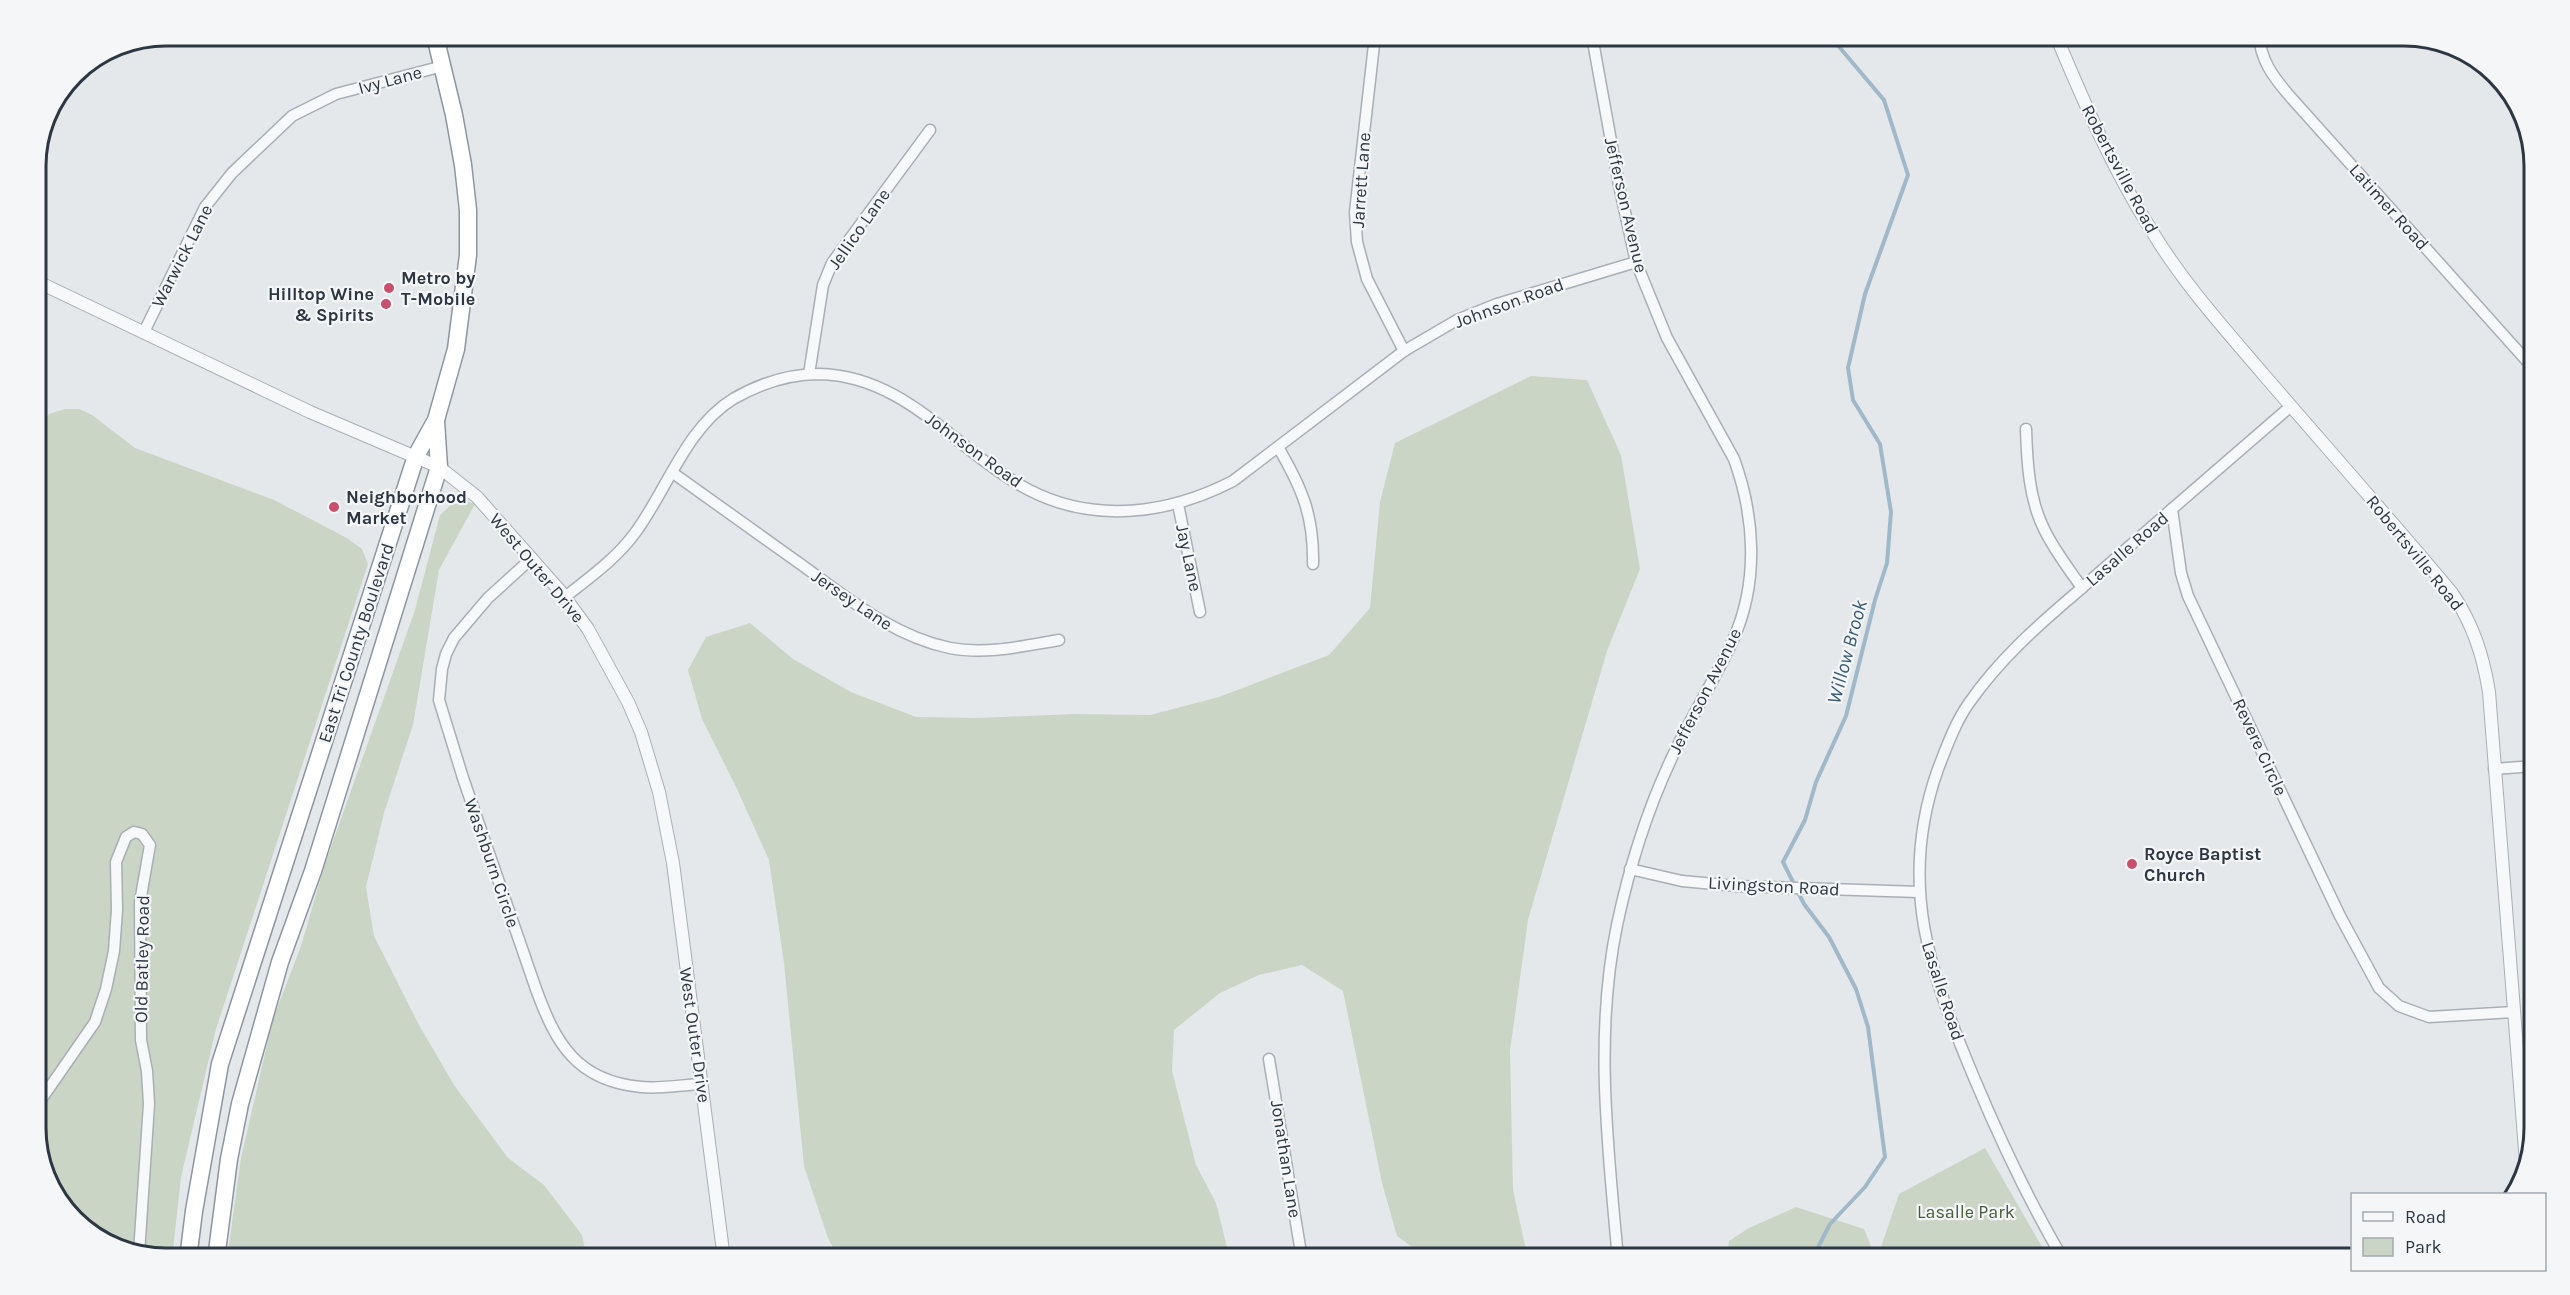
<svg xmlns="http://www.w3.org/2000/svg" width="2570" height="1295" font-family="Karla,sans-serif">
<style>
.green{fill:#cbd5c5}
.lines{fill:none;stroke-linecap:round;stroke-linejoin:round}
.stream{stroke:#a1b8c9;stroke-width:4}
.minor-casing{stroke:#a9afb5;stroke-width:13}
.tertiary-casing{stroke:#a9afb5;stroke-width:14}
.trunk-casing{stroke:#8c96a1;stroke-width:19}
.minor{stroke:#f7f8fa;stroke-width:10}
.tertiary{stroke:#f7f8fa;stroke-width:12}
.trunk{stroke:#fff;stroke-width:16}
.poi-dot{fill:#c9506d;stroke:#f4f6f8;stroke-width:2}
.labels{text-anchor:middle;dominant-baseline:central;stroke-width:4.5;stroke-linejoin:round;paint-order:stroke}
.street-label{font-size:18px;fill:#2c3743;stroke:#f4f6f8}
.poi-label{font-size:18px;font-weight:bold;fill:#2c3743;stroke:#f4f6f8;text-anchor:start}
.park-label{font-size:18px;fill:#445e3a;stroke:#f4f6f8}
.water-label{font-size:20px;font-style:italic;fill:#385976;stroke:#f4f6f8}
.rim{fill:none;stroke:#2c3743;stroke-width:3}
</style>
<rect width="100%" height="100%" fill="#e4e8eb"/>
<!-- green -->
<g class="green">
<polygon points="1531,376 1587,380 1621,455 1640,569 1607,651 1528,920 1510,1051 1513,1190 1528,1259 1429,1259 1397,1236 1382,1183 1343,991 1302,965 1259,975 1220,993 1174,1030 1172,1071 1196,1165 1216,1203 1230,1259 839,1259 828,1238 804,1166 784,963 769,860 737,789 702,719 688,670 706,637 750,623 793,659 851,692 916,717 979,718 1074,714 1150,715 1219,697 1329,655 1370,608 1380,502 1395,443"/>
<polygon points="65,409 79,409 92,415 135,448 274,500 347,538 362,549 368,564 216,1029 181,1177 172,1259 109,1246 58,1201 36,1137 36,428 49,414"/>
<polygon points="463,500 475,504 439,570 413,725 384,813 366,887 374,936 419,1025 454,1085 508,1158 544,1185 582,1235 587,1259 227,1259 241,1158 273,1019 301,946 325,864 415,610 440,515 453,503"/>
<polygon points="1985,1148 2049,1259 1877,1259 1899,1194"/>
<polygon points="1796,1207 1864,1229 1876,1259 1727,1259 1729,1241 1749,1228"/>
</g>
<g class="lines">
<!-- stream -->
<polyline class="stream" points="1812,1259 1830,1224 1865,1187 1885,1157 1868,1027 1856,989 1829,937 1804,904 1783,862 1805,820 1816,782 1846,716 1875,600 1887,563 1891,512 1880,444 1853,400 1848,368 1865,294 1908,175 1884,100 1830,36"/>
<defs>
<g id="minor">
<polyline points="1375,36 1355,212 1357,242 1367,279 1404,351"/>
<path d="M 1592,36 L 1619,185 L 1636,262 L 1667,338 L 1734,459 C 1755,517 1759,582 1733,640 C 1716,677 1694,712 1676,749 C 1649,804 1630,864 1617,925 C 1594,1036 1608,1147 1618,1259"/>
<path d="M 2259,36 C 2261,60 2272,75 2287,93 L 2534,369"/>
<polyline points="144,332 205,207 232,173 292,116 336,94 443,66"/>
<polyline points="809,374 823,285 832,263 930,130"/>
<polyline points="2291,406 2172,509 2181,573 2188,596 2340,916 2379,988 2399,1006 2429,1017 2514,1012"/>
<path d="M 2026,429 C 2027,462 2029,499 2044,529 C 2054,550 2069,569 2082,588"/>
<path d="M 1278,447 C 1302,488 1314,516 1313,564"/>
<path d="M 673,473 C 713,502 753,530 792,558 C 842,593 888,635 950,648 C 986,655 1023,646 1059,640"/>
<polyline points="1178,504 1200,612"/>
<path d="M 532,558 L 488,598 L 454,638 L 446,654 L 442,669 L 439,700 L 463,778 L 536,989 C 556,1044 577,1081 641,1087 C 660,1089 682,1085 701,1084"/>
<path d="M 565,597 C 590,577 616,559 635,533 C 667,490 686,428 733,399 C 759,384 789,374 819,374 C 908,376 956,452 1029,490 C 1095,524 1169,514 1233,481 L 1404,351 L 1457,320 L 1497,304 L 1636,262"/>
<polyline points="2494,769 2534,766"/>
<polyline points="1630,869 1682,881 1736,886 1919,892"/>
<polyline points="1269,1059 1302,1259"/>
<polyline points="36,1107 95,1022 106,989 114,951 117,910 116,862 126,837 134,832 142,834 150,845 140,902 141,1040 147,1071 149,1104 139,1253"/>
<path d="M 2063,1259 C 2029,1201 2001,1142 1975,1080 C 1930,973 1897,884 1938,769 C 1947,746 1955,723 1969,703 C 1999,660 2036,627 2076,593 C 2108,565 2140,537 2172,509"/>
</g>
<g id="tertiary">
<path d="M 2056,36 C 2084,102 2112,168 2150,228 C 2182,282 2224,328 2264,375 C 2327,448 2390,519 2452,593 C 2473,624 2483,655 2489,692 L 2526,1163"/>
<polyline points="36,281 310,412 439,467 477,497 561,592 588,629 628,702 641,732 659,792 673,863 724,1259"/>
</g>
<g id="trunk">
<polyline points="188,1259 194,1211 220,1064 416,456 436,420 456,349 468,255 468,210 463,165 454,115 435,36"/>
<polyline points="216,1259 229,1159 240,1104 280,962 313,871 439,467 436,421"/>
</g>
</defs>
<!-- minor casing -->
<use href="#minor" class="minor-casing"/>
<!-- tertiary casing -->
<use href="#tertiary" class="tertiary-casing"/>
<!-- trunk casing -->
<use href="#trunk" class="trunk-casing"/>
<!-- minor -->
<use href="#minor" class="minor"/>
<!-- tertiary -->
<use href="#tertiary" class="tertiary"/>
<!-- trunk -->
<use href="#trunk" class="trunk"/>
</g>
<!-- markers -->
<g class="poi-dot">
<circle cx="389" cy="288" r="6"/>
<circle cx="386" cy="304" r="6"/>
<circle cx="334" cy="507" r="6"/>
<circle cx="2132" cy="864" r="6"/>
</g>
<g class="labels">
<!-- street labels -->
<g class="street-label">
<text transform="translate(390 80) rotate(-15)">Ivy Lane</text>
<text transform="translate(2120 169) rotate(62)">Robertsville Road</text>
<text transform="translate(1361 180) rotate(-86)">Jarrett Lane</text>
<text transform="translate(1626 205) rotate(77)">Jefferson Avenue</text>
<text transform="translate(2389 207) rotate(48)">Latimer Road</text>
<text transform="translate(859 229) rotate(-55)">Jellico Lane</text>
<text transform="translate(182 256) rotate(-63)">Warwick Lane</text>
<text transform="translate(1509 303) rotate(-20)">Johnson Road</text>
<text transform="translate(974 450) rotate(36)">Johnson Road</text>
<text transform="translate(2127 549) rotate(-41)">Lasalle Road</text>
<text transform="translate(2415 553) rotate(51)">Robertsville Road</text>
<text transform="translate(1189 558) rotate(78)">Jay Lane</text>
<text transform="translate(537 568) rotate(50)">West Outer Drive</text>
<text transform="translate(852 600) rotate(34)">Jersey Lane</text>
<text transform="translate(356 643) rotate(-72)">East Tri County Boulevard</text>
<text transform="translate(1705 691) rotate(-63)">Jefferson Avenue</text>
<text transform="translate(2260 747) rotate(65)">Revere Circle</text>
<text transform="translate(492 863) rotate(71)">Washburn Circle</text>
<text transform="translate(1774 886) rotate(3)">Livingston Road</text>
<text transform="translate(142 959) rotate(-89)">Old Batley Road</text>
<text transform="translate(1943 991) rotate(72)">Lasalle Road</text>
<text transform="translate(695 1035) rotate(82)">West Outer Drive</text>
<text transform="translate(1286 1159) rotate(81)">Jonathan Lane</text>
</g>
<!-- poi labels -->
<g class="poi-label">
<text x="401" y="278">Metro by<tspan x="401" dy="21">T-Mobile</tspan></text>
<text x="374" y="294" text-anchor="end">Hilltop Wine<tspan x="374" dy="21">&amp; Spirits</tspan></text>
<text x="346" y="497">Neighborhood<tspan x="346" dy="21">Market</tspan></text>
<text x="2144" y="854">Royce Baptist<tspan x="2144" dy="21">Church</tspan></text>
</g>
<!-- park labels -->
<g class="park-label">
<text x="1966" y="1212">Lasalle Park</text>
</g>
<!-- water labels -->
<g class="water-label">
<text transform="translate(1847 652) rotate(-75)">Willow Brook</text>
</g>
</g>
<!-- crop -->
<path d="M0 0H2570V1295H0ZM166 46H2404A120 120 0 0 1 2524 166V1128A120 120 0 0 1 2404 1248H166A120 120 0 0 1 46 1128V166A120 120 0 0 1 166 46Z" fill="#f4f6f8" fill-rule="evenodd"/>
<path class="rim" d="M166 46H2404A120 120 0 0 1 2524 166V1128A120 120 0 0 1 2404 1248H166A120 120 0 0 1 46 1128V166A120 120 0 0 1 166 46Z"/>
<!-- legend -->
<rect x="2351" y="1193" width="195" height="78" fill="#f4f6f8" stroke="#a4aab0" stroke-width="1.5"/>
<rect x="2363" y="1212" width="30" height="9" fill="#f7f8fa" stroke="#a4aab0" stroke-width="1.5"/>
<text x="2405" y="1223" font-size="18" fill="#2c3743">Road</text>
<rect x="2363" y="1238" width="30" height="18" fill="#cbd5c5" stroke="#a4aab0" stroke-width="1.5"/>
<text x="2405" y="1253" font-size="18" fill="#2c3743">Park</text>
</svg>
